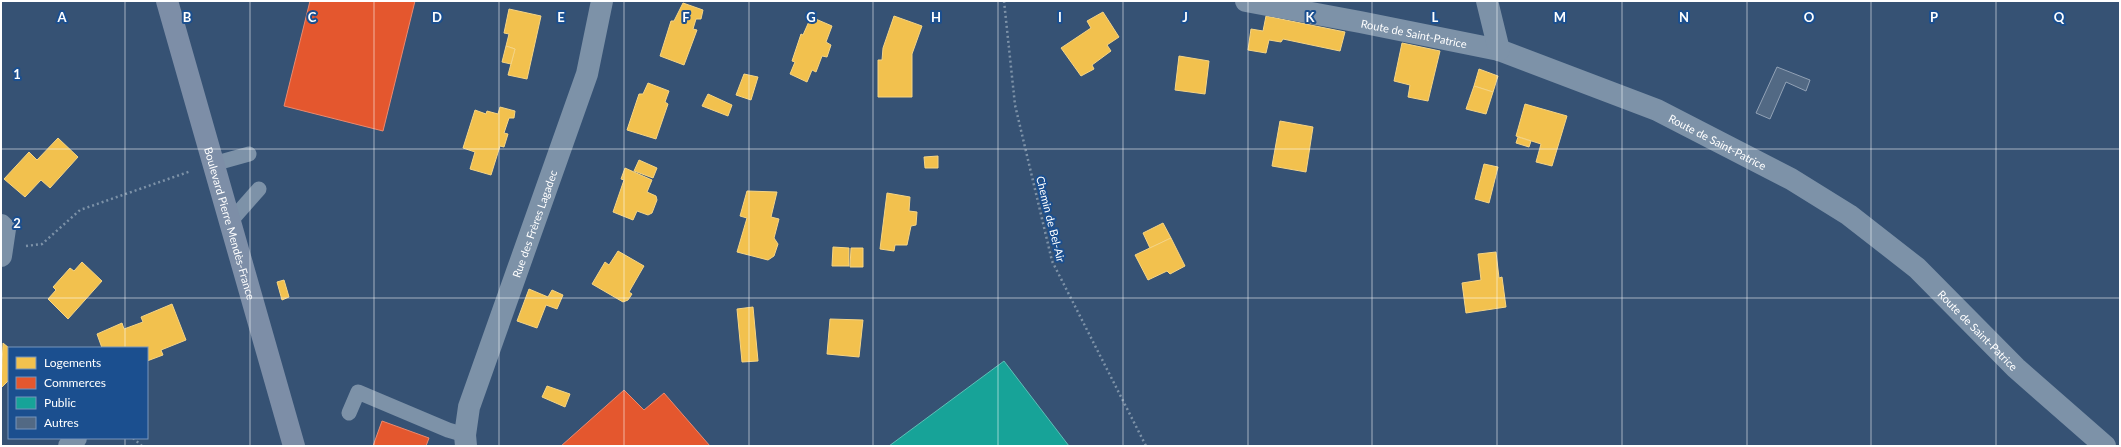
<svg xmlns="http://www.w3.org/2000/svg" width="2121" height="447" font-family="Lato,sans-serif">
<style>
.homes{fill:#f2c14e;stroke:#f6d483}
.shops{fill:#e4572e;stroke:#ec896d}
.public{fill:#17a398;stroke:#5dbfb7}
.building{fill:#526984;stroke:#92a2b6}
.lines{fill:none;stroke-linecap:round;stroke-linejoin:round}
.path{stroke:#7d92a8;stroke-width:2.5;stroke-dasharray:2 3;stroke-linecap:butt}
.service{stroke:#7d92a8;stroke-width:15}
.minor{stroke:#7d92a8;stroke-width:22}
.primary{stroke:#7d8ea7;stroke-width:22}
.grid{fill:none;stroke:#fff;stroke-width:1;stroke-opacity:0.55}
.labels{text-anchor:middle;dominant-baseline:central;stroke-width:4;stroke-linejoin:round;paint-order:stroke}
.street-label{font-size:11px;fill:#fff;stroke:#1b4f8f}
.grid-label{font-size:13px;text-anchor:middle;font-weight:bold;fill:#fff;stroke:#1b4f8f;stroke-width:4;stroke-linejoin:round;paint-order:stroke}
</style>
<rect width="100%" height="100%" fill="#365274"/>
<!-- homes -->
<g class="homes">
<polygon points="683,3 703,10 701,19 696,19 693,29 697,30 684,65 660,56 671,21 674,21"/>
<polygon points="509,9 541,16 527,79 508,75 515,49 506,46 509,34 504,33"/>
<polygon points="1103,12 1119,37 1107,45 1111,51 1092,65 1094,69 1081,76 1061,48 1091,28 1087,21"/>
<polygon points="894,16 922,26 912,54 912,97 878,97 878,60 882,60 883,48"/>
<polygon points="1266,16 1345,32 1340,51 1283,39 1281,42 1269,40 1266,53 1248,50 1251,29 1263,31"/>
<polygon points="811,17 832,26 826,42 831,45 827,57 822,56 816,72 812,70 807,82 790,74 795,62 792,61 801,34 803,35"/>
<polygon points="1402,43 1440,51 1428,101 1408,97 1410,85 1394,81"/>
<polygon points="506,46 515,49 511,64 502,62"/>
<polygon points="1179,56 1209,61 1205,94 1175,90"/>
<polygon points="1479,69 1498,76 1493,92 1474,86"/>
<polygon points="744,74 758,77 751,100 736,95"/>
<polygon points="648,83 669,91 665,102 668,104 656,139 627,130 639,94 643,94"/>
<polygon points="1474,86 1493,92 1486,114 1466,109"/>
<polygon points="708,94 732,105 728,116 702,106"/>
<polygon points="1525,104 1567,116 1552,166 1536,162 1541,144 1516,136"/>
<polygon points="500,107 515,111 514,118 509,118 504,133 508,134 504,147 500,146 491,175 470,169 475,152 463,148 475,110 486,114 487,111 498,114"/>
<polygon points="1280,121 1313,127 1306,172 1272,166"/>
<polygon points="1518,137 1531,141 1529,147 1516,143"/>
<polygon points="58,138 78,157 50,188 41,180 25,197 4,179 29,152 37,160"/>
<polygon points="938,156 938,168 925,168 924,157"/>
<polygon points="639,160 657,168 653,178 634,171"/>
<polygon points="1484,164 1498,167 1489,203 1475,199"/>
<polygon points="625,168 652,180 647,192 656,196 657,200 652,213 648,215 637,211 633,220 613,212 624,180 621,179"/>
<polygon points="747,191 777,192 771,217 779,219 774,238 778,244 774,256 768,260 737,252 747,218 740,216"/>
<polygon points="887,193 910,197 909,211 917,212 916,225 911,226 907,245 895,245 894,251 880,249"/>
<polygon points="1163,223 1171,238 1150,248 1143,233"/>
<polygon points="1171,238 1185,266 1170,274 1167,271 1148,280 1135,255"/>
<polygon points="833,247 849,248 849,266 832,266"/>
<polygon points="851,248 863,248 863,267 850,267"/>
<polygon points="618,251 644,266 629,292 632,294 628,300 623,302 592,284 605,262 609,265"/>
<polygon points="1496,252 1499,278 1502,277 1506,307 1466,313 1462,283 1481,280 1478,254"/>
<polygon points="82,262 102,281 68,319 48,299 56,290 53,287 70,268 74,271"/>
<polygon points="284,280 289,297 282,300 277,282"/>
<polygon points="529,289 548,297 552,290 563,295 557,309 546,305 537,328 517,321"/>
<polygon points="172,304 186,340 161,350 163,355 147,361 147,348 102,348 97,334 122,323 124,329 143,322 141,317"/>
<polygon points="753,307 758,361 742,362 737,309"/>
<polygon points="830,319 863,320 859,357 827,354"/>
<polygon points="3,343 9,348 9,380 1,388"/>
<polygon points="547,386 570,394 565,407 542,397"/>
</g>
<!-- shops -->
<g class="shops">
<polygon points="310,1 415,1 383,131 284,106"/>
<polygon points="624,390 644,410 664,393 710,446 561,446"/>
<polygon points="382,421 429,438 426,446 373,446"/>
</g>
<!-- public -->
<polygon class="public" points="1004,361 1069,446 889,446"/>
<!-- building -->
<polygon class="building" points="1777,67 1810,80 1806,91 1786,82 1770,119 1756,113"/>
<g class="lines">
<!-- path -->
<g class="path">
<polyline points="1004,1 1015,105 1052,261 1146,446"/>
<polyline points="26,246 42,244 80,210 191,171"/>
<polyline points="133,438 142,446"/>
</g>
<!-- service -->
<g class="service">
<polyline points="213,164 249,154"/>
<polyline points="229,223 259,189"/>
<polyline points="349,413 358,392 448,430 465,435"/>
</g>
<!-- minor -->
<g class="minor">
<path id="s1" d="M 1246,1 L 1360,22 L 1499,50 L 1657,110 L 1791,179 L 1849,215 L 1917,268 L 2016,368 L 2105,446"/>
<polyline points="1487,1 1499,50"/>
<polyline points="1,225 5,229 1,256"/>
<polyline points="69,446 76,438"/>
<path id="s2" d="M 466,446 L 465,435 L 469,407 L 587,74 L 602,1"/>
</g>
<!-- primary -->
<path class="primary" id="s3" d="M 167,1 L 294,446"/>
</g>
<!-- grid -->
<path class="grid" d="M 125,1 L 125,348M 250,1 L 250,446M 374,1 L 374,446M 499,1 L 499,446M 624,1 L 624,446M 749,1 L 749,446M 873,1 L 873,446M 998,1 L 998,446M 1123,1 L 1123,446M 1248,1 L 1248,446M 1372,1 L 1372,446M 1497,1 L 1497,446M 1622,1 L 1622,446M 1747,1 L 1747,446M 1871,1 L 1871,446M 1996,1 L 1996,446M 1,149 L 2120,149M 1,298 L 2120,298M 125,438 L 125,446"/>
<g class="labels">
<!-- street labels -->
<g class="street-label">
<text stroke="none"><textPath href="#s1" startOffset="171">Route de Saint-Patrice</textPath></text>
<text stroke="none"><textPath href="#s1" startOffset="495">Route de Saint-Patrice</textPath></text>
<text transform="translate(1051 219) rotate(76)">Chemin de Bel-Air</text>
<text stroke="none"><textPath href="#s3" startOffset="231">Boulevard Pierre Mendès-France</textPath></text>
<text stroke="none"><textPath href="#s2" startOffset="234">Rue des Frères Lagadec</textPath></text>
<text stroke="none"><textPath href="#s1" startOffset="819">Route de Saint-Patrice</textPath></text>
</g>
</g>
<g class="grid-label">
<text x="62" y="22">A</text>
<text x="187" y="22">B</text>
<text x="312" y="22">C</text>
<text x="437" y="22">D</text>
<text x="561" y="22">E</text>
<text x="686" y="22">F</text>
<text x="811" y="22">G</text>
<text x="936" y="22">H</text>
<text x="1060" y="22">I</text>
<text x="1185" y="22">J</text>
<text x="1310" y="22">K</text>
<text x="1435" y="22">L</text>
<text x="1560" y="22">M</text>
<text x="1684" y="22">N</text>
<text x="1809" y="22">O</text>
<text x="1934" y="22">P</text>
<text x="2059" y="22">Q</text>
<text x="17" y="79">1</text>
<text x="17" y="228">2</text>
</g>
<!-- border -->
<rect width="2121" height="447" fill="none" stroke="#ffffff" stroke-width="4"/>
<!-- legend -->
<rect x="8" y="347" width="140" height="92" fill="#1b4f8f" stroke="#7695bc"/>
<rect x="16" y="357" width="20" height="12" fill="#f2c14e" stroke="#7695bc"/>
<text x="44" y="367" font-size="12" fill="#ffffff">Logements</text>
<rect x="16" y="377" width="20" height="12" fill="#e4572e" stroke="#7695bc"/>
<text x="44" y="387" font-size="12" fill="#ffffff">Commerces</text>
<rect x="16" y="397" width="20" height="12" fill="#17a398" stroke="#7695bc"/>
<text x="44" y="407" font-size="12" fill="#ffffff">Public</text>
<rect x="16" y="417" width="20" height="12" fill="#526984" stroke="#7695bc"/>
<text x="44" y="427" font-size="12" fill="#ffffff">Autres</text>
</svg>
